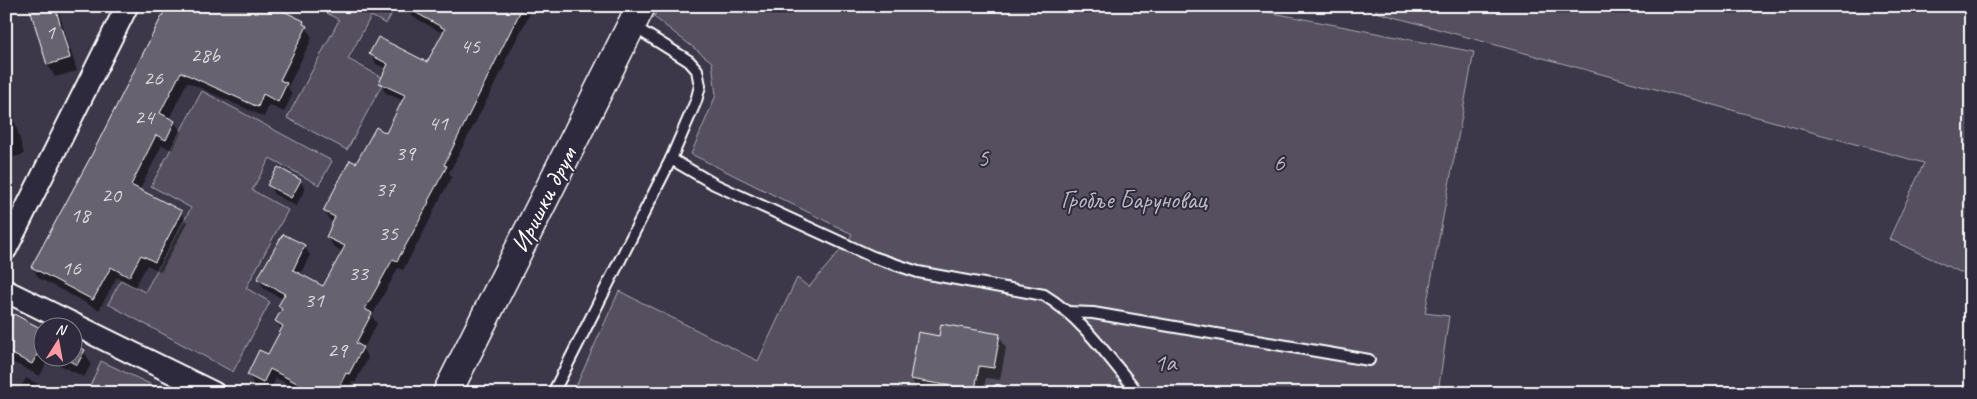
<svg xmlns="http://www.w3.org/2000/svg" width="1977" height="399" font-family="Caveat,sans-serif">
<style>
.green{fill:#555060;stroke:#aaa8b0}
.shadow{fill:#0007}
.building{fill:#666270;stroke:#fff}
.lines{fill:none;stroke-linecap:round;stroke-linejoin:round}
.lane-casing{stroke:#fff;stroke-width:14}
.street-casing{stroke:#fff;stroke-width:25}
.secondary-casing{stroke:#fff;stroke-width:31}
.lane{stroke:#2f2a3d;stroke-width:10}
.street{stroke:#2f2a3d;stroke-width:21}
.secondary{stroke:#2f2a3d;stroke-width:28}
.labels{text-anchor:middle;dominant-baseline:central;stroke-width:4;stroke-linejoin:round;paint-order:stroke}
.number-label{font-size:22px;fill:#d9d8db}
.park-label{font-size:25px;fill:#bbb9bf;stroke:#2f2a3d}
.street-label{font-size:25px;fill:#fff;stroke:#2f2a3d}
</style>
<rect width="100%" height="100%" fill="#3c3749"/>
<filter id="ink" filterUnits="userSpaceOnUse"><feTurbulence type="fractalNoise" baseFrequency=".02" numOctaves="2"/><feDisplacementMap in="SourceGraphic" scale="10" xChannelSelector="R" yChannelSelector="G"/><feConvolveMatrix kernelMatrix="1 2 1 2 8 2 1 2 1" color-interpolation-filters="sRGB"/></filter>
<g filter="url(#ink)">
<!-- green -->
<g class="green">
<polygon points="315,6 396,6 386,24 371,16 348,59 385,79 347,150 287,118 339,20"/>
<polygon points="659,6 1237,6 1474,52 1425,313 1449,316 1438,393 1411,393 1411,387 1410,393 573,393 619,291 758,361 797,278 809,287 849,240 852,234 691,154 716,95 712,62 654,17"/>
<polygon points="1376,6 1971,6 1971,277 1889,239 1924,163 1376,12"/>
<polygon points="202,91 332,161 319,185 270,158 252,190 288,210 246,288 270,302 233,372 108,304 121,280 145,292 191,208 151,186"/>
<polygon points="101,361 169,393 87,393"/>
</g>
<!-- shadow -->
<g class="shadow">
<polygon points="30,6 57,6 77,71 55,77 48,65"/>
<polygon points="167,6 306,27 312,38 288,87 292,95 284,112 269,105 264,117 187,82 169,119 175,122 181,133 172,150 162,145 139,191 181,212 187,223 161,272 147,265 135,287 117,277 99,310 39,278 32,267 107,128"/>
<polygon points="407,6 534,6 505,61 506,63 449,173 452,177 433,211 434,212 421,237 403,270 398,268 372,316 377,324 363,349 368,358 355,383 352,382 346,393 305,393 276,378 269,392 254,385 249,375 268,356 282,331 277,321 282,311 279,306 283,299 264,289 259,279 304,246 310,255 300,275 324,288 343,252 333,246 328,237 334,223 330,221 325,211 356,165 387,135 404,101 386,93 380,83 387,69 376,64 371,54 428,64 444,34 412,16"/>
<polygon points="11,116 16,125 24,154 7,159 6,117"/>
<polygon points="300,180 305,189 296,206 274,194 269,185"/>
<polygon points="14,316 42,330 42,356 72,356 84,351 91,364 84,377 48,359 40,376 6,359 6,332"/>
<polygon points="999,335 1006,348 1000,380 986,378 983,393 918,391 911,379"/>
<polygon points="26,378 55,393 18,393"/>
</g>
<!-- building -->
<g class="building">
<polygon points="29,6 55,6 70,58 47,65"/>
<polygon points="167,6 273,6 304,21 303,24 307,26 280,80 287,83 278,102 263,94 258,107 181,72 160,113 175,121 166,140 156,135 131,185 182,211 155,262 141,255 129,277 111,267 93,300 31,267 89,160"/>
<polygon points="404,6 523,6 444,165 447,166 428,201 429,202 416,227 397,261 393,259 365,309 372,313 356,343 363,347 349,374 346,373 336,393 316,393 270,369 263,383 247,375 259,350 268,354 283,326 275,321 282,309 278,306 285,294 257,279 283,234 305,245 293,270 323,286 345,246 326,237 335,217 323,211 350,160 356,163 376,127 386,133 405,95 379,83 388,64 369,54 378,37 427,62 445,29"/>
<polygon points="278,167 301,180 291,198 267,185"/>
<polygon points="14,314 42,329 42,348 41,347 32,364 6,351 6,329"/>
<polygon points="941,324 1000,334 994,368 979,366 975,390 910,379 918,332 939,336"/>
<polygon points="72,344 85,350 77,365 60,356 72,356"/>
</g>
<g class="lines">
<defs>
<g id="lane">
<path d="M 671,159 L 714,184 L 873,257 L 918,272 L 1044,295 C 1082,318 1110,359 1138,393"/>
<polyline points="1067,312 1093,313 1369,360"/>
<polyline points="553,393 671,159 696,101 700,86 697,70 689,61 641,31 631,27"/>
<polyline points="998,393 998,391"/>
</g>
<g id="street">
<polyline points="6,249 127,6"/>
<polyline points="6,291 214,393"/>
</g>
<polyline id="secondary" points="447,393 641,6"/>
</defs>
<!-- lane casing -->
<use href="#lane" class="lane-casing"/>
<!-- street casing -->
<use href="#street" class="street-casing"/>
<!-- secondary casing -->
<use href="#secondary" class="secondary-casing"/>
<!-- lane -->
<use href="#lane" class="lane"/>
<!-- street -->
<use href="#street" class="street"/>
<!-- secondary -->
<use href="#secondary" class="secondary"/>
</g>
</g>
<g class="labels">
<!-- number labels -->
<g class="number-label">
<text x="50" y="32">1</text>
<text x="470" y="46">45</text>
<text x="205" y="55">28b</text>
<text x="153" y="78">26</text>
<text x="144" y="117">24</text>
<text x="438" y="123">41</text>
<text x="405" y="153">39</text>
<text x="385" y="189">37</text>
<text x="111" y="195">20</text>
<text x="80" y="215">18</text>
<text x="388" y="233">35</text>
<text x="71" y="268">16</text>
<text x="358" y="273">33</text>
<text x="314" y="300">31</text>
<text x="337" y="350">29</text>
</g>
<!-- park labels -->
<g class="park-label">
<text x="983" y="158">5</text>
<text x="1279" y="163">6</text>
<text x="1134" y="200">Гробље Баруновац</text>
<text x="1165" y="363">1a</text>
</g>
<!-- street labels -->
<g class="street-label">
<text transform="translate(544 200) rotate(-63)">Иришки друм</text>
</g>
</g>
<!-- margin -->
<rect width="1977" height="399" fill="none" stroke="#2f2a3d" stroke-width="25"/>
<rect x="12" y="12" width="1952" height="374" fill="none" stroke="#fff" stroke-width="2" filter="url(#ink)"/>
<!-- north arrow -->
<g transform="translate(58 342) rotate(11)"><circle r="24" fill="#2f2a3d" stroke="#827f8b"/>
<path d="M0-4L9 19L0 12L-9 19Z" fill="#ff9aa2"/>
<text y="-8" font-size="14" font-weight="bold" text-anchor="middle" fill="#ffffff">N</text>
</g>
</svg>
